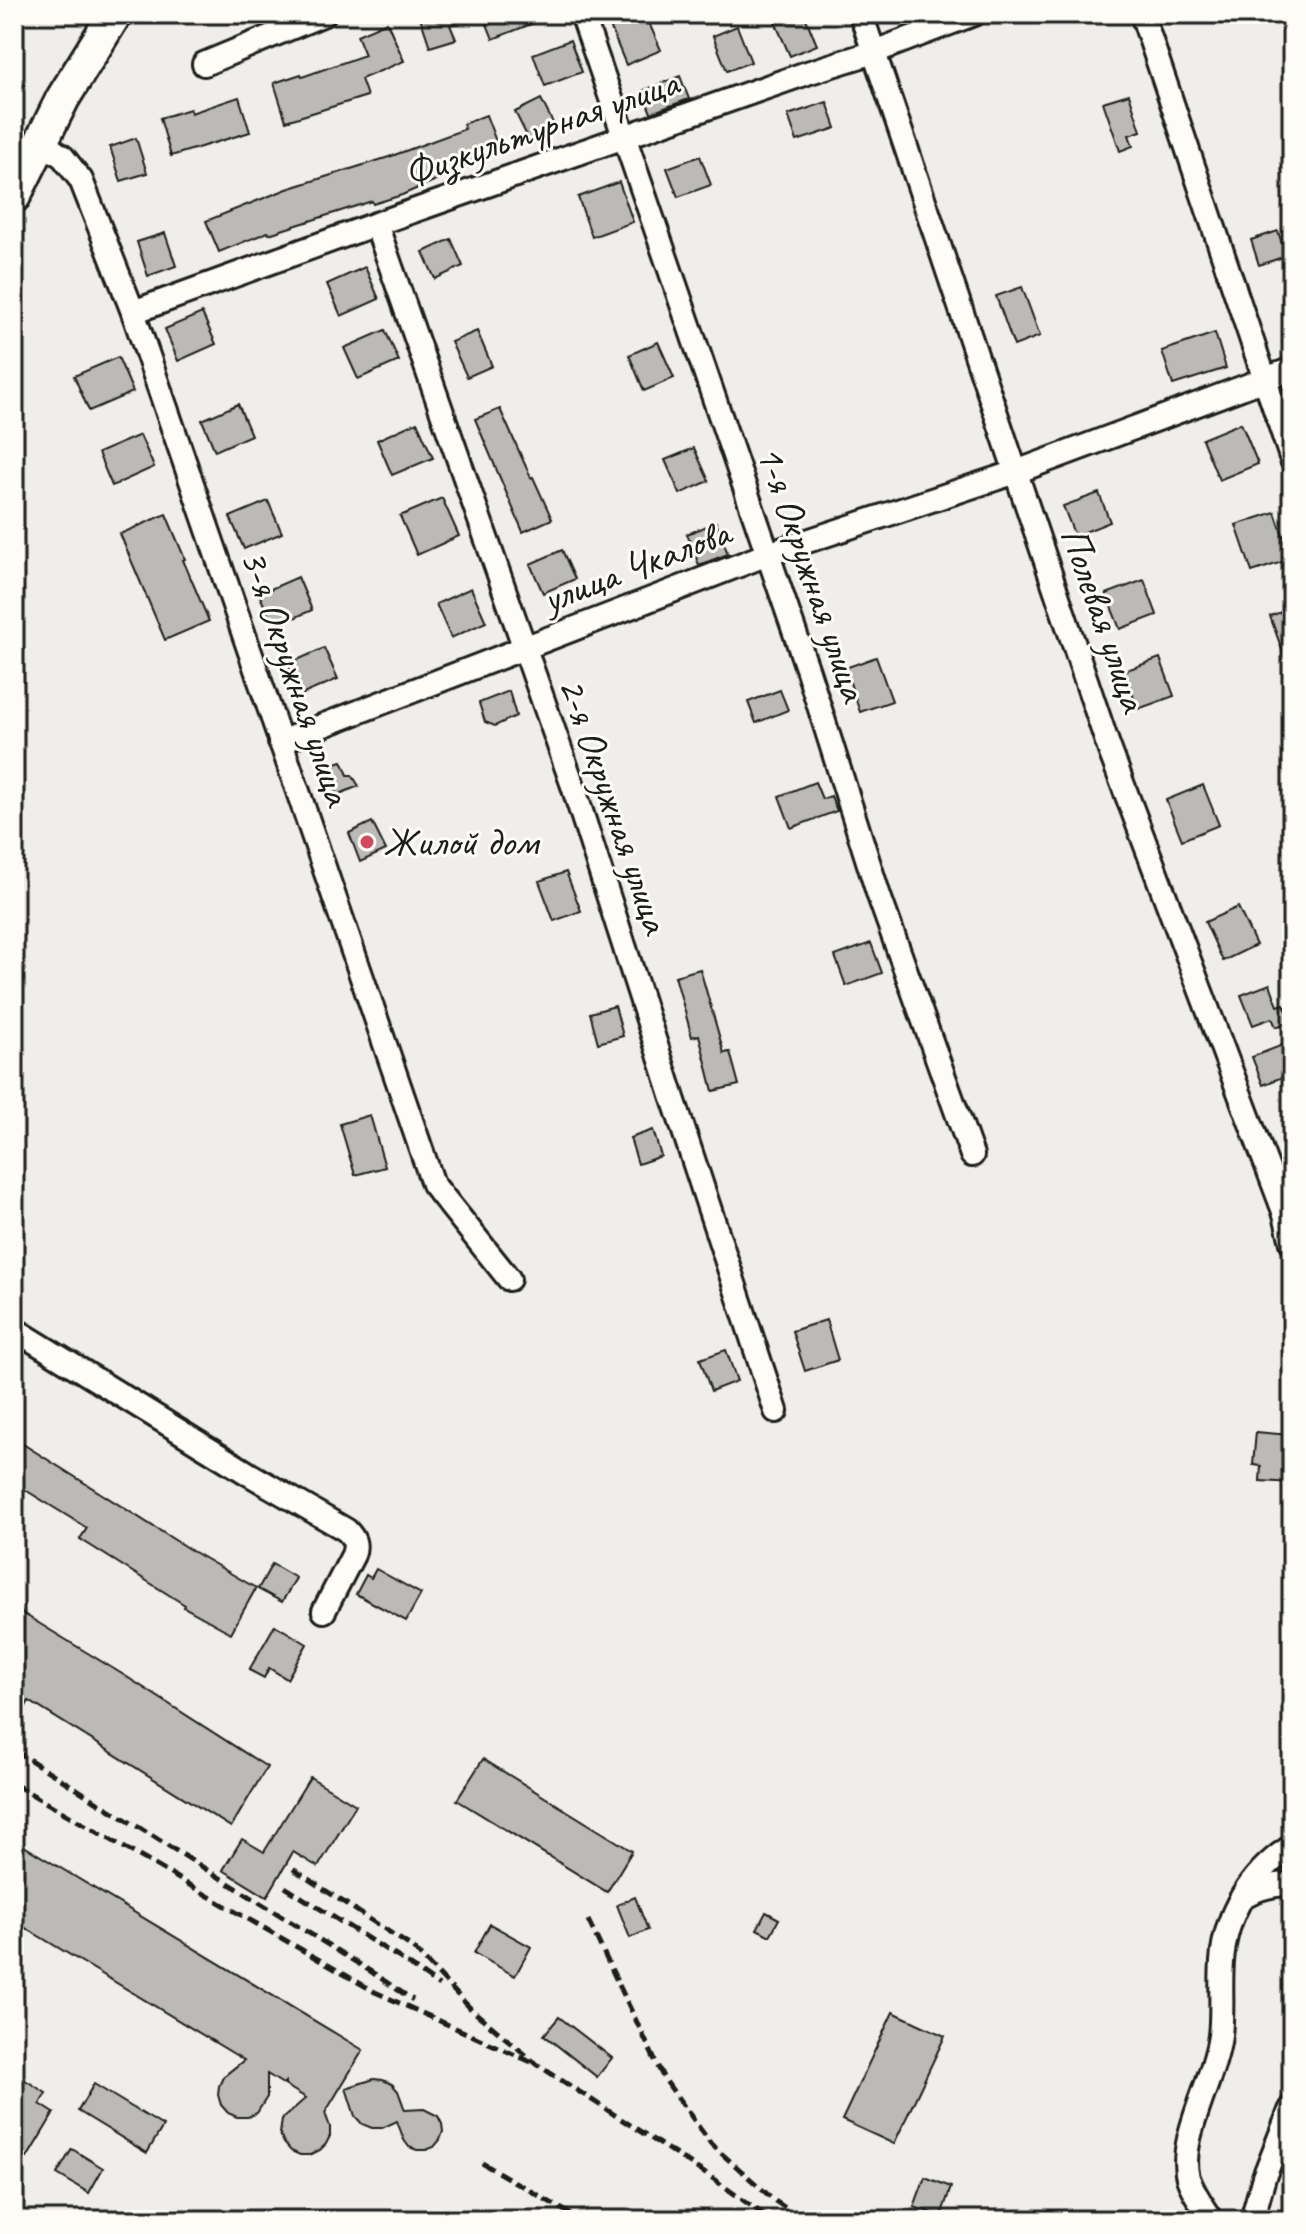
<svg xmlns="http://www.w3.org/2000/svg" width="1306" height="2234" font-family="Caveat,sans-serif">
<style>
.building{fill:#bbbab6;stroke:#1c1c1c;stroke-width:2}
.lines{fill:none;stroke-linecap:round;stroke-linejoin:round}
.minor-casing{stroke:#1c1c1c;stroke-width:28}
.highway-casing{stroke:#1c1c1c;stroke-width:38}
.minor{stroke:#fdfcf7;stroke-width:22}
.highway{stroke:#fdfcf7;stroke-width:32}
.rail{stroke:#1c1c1c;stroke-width:5;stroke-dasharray:12 6;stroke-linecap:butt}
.poi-dot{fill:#d1495b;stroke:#fdfcf7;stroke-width:3}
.labels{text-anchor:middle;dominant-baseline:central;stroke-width:6;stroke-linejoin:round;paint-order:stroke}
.street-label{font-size:40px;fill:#1c1c1c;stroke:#fdfcf7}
.poi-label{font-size:40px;fill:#1c1c1c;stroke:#fdfcf7;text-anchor:start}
</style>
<rect width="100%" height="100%" fill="#f0eeea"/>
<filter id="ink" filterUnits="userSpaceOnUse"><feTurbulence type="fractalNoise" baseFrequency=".0125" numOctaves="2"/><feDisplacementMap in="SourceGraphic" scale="16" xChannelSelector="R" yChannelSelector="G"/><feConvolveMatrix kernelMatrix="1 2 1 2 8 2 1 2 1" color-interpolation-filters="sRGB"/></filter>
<g filter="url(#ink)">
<!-- building -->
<g class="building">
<polygon points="430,14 474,14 450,25 456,39 430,47 420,17"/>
<polygon points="483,14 554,14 554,15 493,39"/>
<polygon points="632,14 645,14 661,50 626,65 609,24"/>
<polygon points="795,14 804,14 817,45 790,56 775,22"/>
<polygon points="387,22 404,61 361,79 367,96 286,121 274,83 301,74 302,77 365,55 357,35"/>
<polygon points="737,26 751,62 727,71 713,36"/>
<polygon points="570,40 582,72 545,86 533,54"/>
<polygon points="680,76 689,99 651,113 642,91"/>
<polygon points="1129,94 1141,131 1129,135 1133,146 1120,151 1103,102"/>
<polygon points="239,97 250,132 171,156 160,118 190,109 191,113"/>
<polygon points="541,99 557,131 531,144 515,112"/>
<polygon points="827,102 836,128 797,141 788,115"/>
<polygon points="486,115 500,152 402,195 373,204 372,201 269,234 268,232 219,252 206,221 287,189 389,157 465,129 463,124"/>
<polygon points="136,138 147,173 121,181 110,147"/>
<polygon points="700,156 711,185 678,197 667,168"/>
<polygon points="619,182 633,222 592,237 578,197"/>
<polygon points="1278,231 1286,256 1259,265 1251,240"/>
<polygon points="165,233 176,266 148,276 137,242"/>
<polygon points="451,239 463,266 435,279 423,252"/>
<polygon points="365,267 379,299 341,316 327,284"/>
<polygon points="1022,287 1040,336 1014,346 996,296"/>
<polygon points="202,313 216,344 178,361 165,329"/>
<polygon points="385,330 399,361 358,379 344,348"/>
<polygon points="477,331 492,366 467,377 451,342"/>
<polygon points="1215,333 1226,368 1173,385 1162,351"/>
<polygon points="658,342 674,378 644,391 629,355"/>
<polygon points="118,357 133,392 89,411 74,376"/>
<polygon points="238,404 251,435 215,451 202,420"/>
<polygon points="500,409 531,478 533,477 552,519 523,532 475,419"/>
<polygon points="417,422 433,458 392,475 377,440"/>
<polygon points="1241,423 1258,464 1219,480 1202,439"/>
<polygon points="140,435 154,467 112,486 98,453"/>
<polygon points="694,448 709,481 680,494 665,460"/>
<polygon points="1099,493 1110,522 1075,536 1063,506"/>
<polygon points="442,498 459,536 417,555 400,516"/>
<polygon points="268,501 282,533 244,549 230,517"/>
<polygon points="1275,512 1291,559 1252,572 1236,525"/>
<polygon points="166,514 185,559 183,560 209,621 165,640 120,534"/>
<polygon points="716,522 728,554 699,565 687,534"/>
<polygon points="562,550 575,579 543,593 530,564"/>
<polygon points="298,577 312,610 274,627 259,594"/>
<polygon points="1144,580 1157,615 1120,629 1106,594"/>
<polygon points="471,588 486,622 451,638 436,604"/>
<polygon points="1292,608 1292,671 1290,672 1270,616"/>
<polygon points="324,648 338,679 301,695 288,664"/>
<polygon points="876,657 892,701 860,712 845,668"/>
<polygon points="1160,658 1174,696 1138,709 1124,671"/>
<polygon points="780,690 788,710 756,723 748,702"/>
<polygon points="509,691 516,716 495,726 485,722 479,703"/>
<polygon points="342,761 348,775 352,775 359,786 337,795 326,771 329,765"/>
<polygon points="815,782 822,799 831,796 837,811 791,828 779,796"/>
<polygon points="1203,785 1219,825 1182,840 1166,800"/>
<polygon points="372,822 386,850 360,862 349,833"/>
<polygon points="566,872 581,911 554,921 539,881"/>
<polygon points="1238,907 1256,945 1223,961 1205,922"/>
<polygon points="871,943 882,973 846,986 835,956"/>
<polygon points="700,969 724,1053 730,1052 739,1085 713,1091 699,1035 692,1037 675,976"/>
<polygon points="1270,984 1278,1006 1284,1004 1291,1021 1276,1027 1272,1018 1253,1025 1241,995"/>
<polygon points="615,1006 623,1036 598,1043 590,1013"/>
<polygon points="1285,1044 1292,1061 1292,1073 1263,1085 1252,1057"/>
<polygon points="370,1115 385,1167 355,1175 340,1124"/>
<polygon points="653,1130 661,1156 638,1164 630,1138"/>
<polygon points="826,1320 838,1360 805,1371 792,1331"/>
<polygon points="726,1350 737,1381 711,1391 700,1359"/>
<polygon points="1256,1432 1290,1435 1292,1483 1260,1481 1261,1466 1253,1465"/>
<polygon points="23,1444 192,1551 256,1588 231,1633 184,1607 185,1605 80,1539 87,1528 14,1483 14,1459"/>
<polygon points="272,1564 296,1578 282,1602 258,1589"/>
<polygon points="376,1569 421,1594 406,1621 356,1594 366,1575 371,1578"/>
<polygon points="14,1608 127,1677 267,1767 231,1827 29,1701 14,1727"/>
<polygon points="275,1625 307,1644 287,1679 269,1668 264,1678 249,1670"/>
<polygon points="483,1759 632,1851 607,1892 457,1800"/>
<polygon points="310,1777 356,1805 318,1867 293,1852 267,1897 223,1870 242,1839 264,1852"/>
<polygon points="14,1840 363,2050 325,2113 330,2127 330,2136 326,2144 320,2150 310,2155 300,2155 291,2151 284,2143 280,2134 282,2119 306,2098 285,2085 285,2082 283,2084 267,2074 267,2097 257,2113 248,2117 237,2117 228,2113 221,2105 218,2095 219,2086 223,2077 244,2060 14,1921"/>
<polygon points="635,1897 648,1930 630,1938 617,1905"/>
<polygon points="766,1912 779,1919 770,1936 757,1929"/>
<polygon points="490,1924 531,1947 515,1976 474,1953"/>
<polygon points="893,2012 945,2036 894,2144 842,2120"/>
<polygon points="559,2017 612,2058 597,2077 544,2035"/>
<polygon points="14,2073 46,2093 40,2104 54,2113 27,2158 14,2150"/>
<polygon points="374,2079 383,2080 392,2084 398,2091 405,2110 424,2109 438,2116 442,2124 443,2132 440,2140 434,2147 426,2150 417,2150 409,2147 404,2140 397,2121 382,2128 372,2128 362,2124 355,2116 346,2088"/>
<polygon points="94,2084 163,2126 147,2153 78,2111"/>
<polygon points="72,2149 103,2168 89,2193 57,2174"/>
<polygon points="925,2177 951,2187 941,2216 914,2207"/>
</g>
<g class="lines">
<defs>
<g id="minor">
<polyline points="582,14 808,671 879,896 972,1155"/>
<polyline points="861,14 1109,748 1285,1214 1292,1243"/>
<polyline points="1142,14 1292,460"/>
<polyline points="204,64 324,14"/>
<polyline points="40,141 63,157 81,180 133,312 433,1184 509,1279"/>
<polyline points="376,224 572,783 673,1098 776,1411"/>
<polyline points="133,312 376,224 807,73 874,52 974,14"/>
<polyline points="280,742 768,554 1016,472 1292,369"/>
<path d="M 14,1329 L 249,1474 L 346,1530 C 354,1538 357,1544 353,1555 L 324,1611"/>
<path d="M 1244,1896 C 1260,1887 1274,1884 1292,1884"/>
<path d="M 1212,2220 C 1203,2206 1193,2193 1188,2178 C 1177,2138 1216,2077 1220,2035 C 1223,2011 1220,1986 1222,1962 C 1225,1914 1251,1872 1292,1846"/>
<polyline points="1252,2220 1264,2177 1292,2106"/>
</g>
<polyline id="highway" points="14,196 63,98 115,14"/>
</defs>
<!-- minor casing -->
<use href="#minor" class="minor-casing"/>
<!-- highway casing -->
<use href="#highway" class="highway-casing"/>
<!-- minor -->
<use href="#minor" class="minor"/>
<!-- highway -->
<use href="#highway" class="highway"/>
<!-- rail -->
<g class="rail">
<polyline points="14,1750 370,1971 413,2000"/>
<polyline points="14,1784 375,1992 538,2065"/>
<polyline points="293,1869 412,1947 472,2010 538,2065 715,2180 771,2220"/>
<polyline points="285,1887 401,1959 439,1986"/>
<polyline points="588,1920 663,2077 711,2144 775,2201 803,2220"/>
<polyline points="482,2163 581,2220"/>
</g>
</g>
</g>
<!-- markers -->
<circle class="poi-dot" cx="367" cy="842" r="8"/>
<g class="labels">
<!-- street labels -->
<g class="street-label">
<text transform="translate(541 128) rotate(-19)">Физкультурная улица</text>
<text transform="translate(636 566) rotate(-21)">улица Чкалова</text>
<text transform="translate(812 573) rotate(71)">1-я Окружная улица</text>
<text transform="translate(1104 619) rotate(71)">Полевая улица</text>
<text transform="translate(296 677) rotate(71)">3-я Окружная улица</text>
<text transform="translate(614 805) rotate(71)">2-я Окружная улица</text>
</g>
<!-- poi labels -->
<g class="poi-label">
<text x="383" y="842">Жилой дом</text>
</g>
</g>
<!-- margin -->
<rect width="1306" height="2234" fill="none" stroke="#fdfcf7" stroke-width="48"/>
<rect x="24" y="24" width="1258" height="2186" fill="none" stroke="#1c1c1c" stroke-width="3" filter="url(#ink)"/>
</svg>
